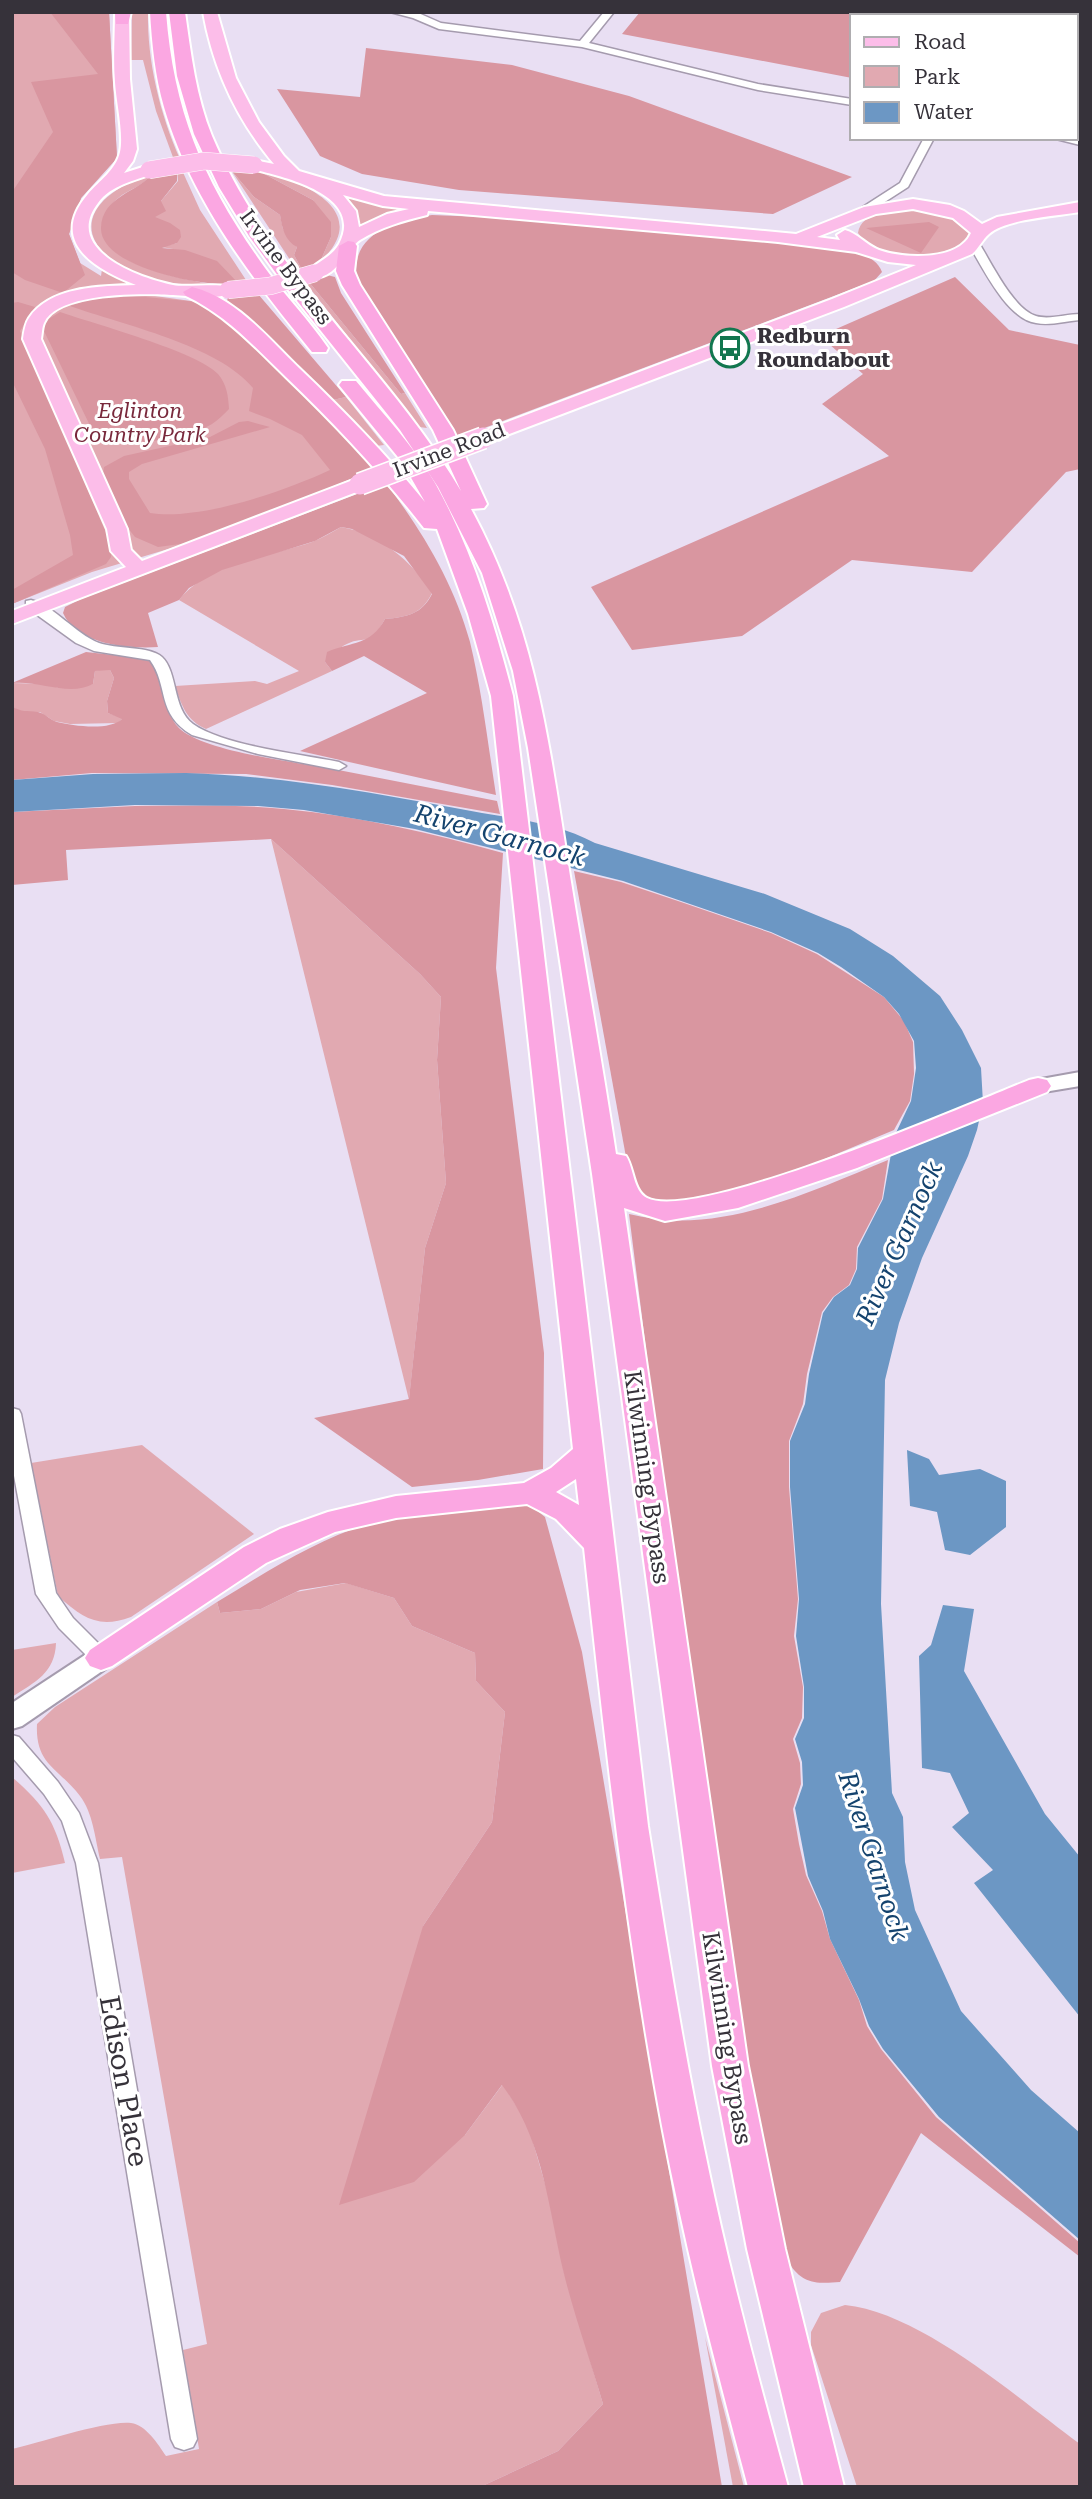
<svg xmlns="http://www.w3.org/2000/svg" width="1092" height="2499" font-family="'Roboto Serif',serif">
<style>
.green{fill:#e1a9b1}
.forest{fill:#d996a0}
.water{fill:#6c97c4}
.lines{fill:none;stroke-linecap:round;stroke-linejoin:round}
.minor-casing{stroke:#a59bae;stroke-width:3}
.secondary-casing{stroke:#a59bae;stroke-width:4}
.primary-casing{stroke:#fff;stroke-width:4}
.trunk-casing{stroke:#fff;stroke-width:4}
.minor{fill:#fff;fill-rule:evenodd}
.secondary{fill:#fff;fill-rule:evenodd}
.primary{fill:#fcbde9;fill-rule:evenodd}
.trunk{fill:#fba7e2;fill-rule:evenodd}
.primary-bridge-far1-casing{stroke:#fff;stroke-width:18;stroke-linecap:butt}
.primary-bridge-casing{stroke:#fff;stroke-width:24;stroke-linecap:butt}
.primary-bridge-far1{stroke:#fcbde9;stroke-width:17}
.primary-bridge{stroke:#fcbde9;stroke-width:21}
.labels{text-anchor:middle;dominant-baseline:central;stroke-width:6;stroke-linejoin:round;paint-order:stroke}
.far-street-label{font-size:21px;fill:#36323a;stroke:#fff}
.far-poi-label{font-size:21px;font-weight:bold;fill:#36323a;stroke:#fff;text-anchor:start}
.far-park-label{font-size:21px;font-style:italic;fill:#79293c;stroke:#fff}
.street-label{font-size:24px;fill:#36323a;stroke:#fff}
.water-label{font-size:26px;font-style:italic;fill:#14436e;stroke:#fff}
.near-street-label{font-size:28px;fill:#36323a;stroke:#fff}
</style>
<rect width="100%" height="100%" fill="#e9dff3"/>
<!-- green -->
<g class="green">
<polygon points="12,12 109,12 117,158 81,198 69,234 80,263 101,276 102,269 139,285 125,287 148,295 198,302 229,317 376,468 282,508 188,543 92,572 12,604"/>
<path d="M 132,12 L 148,12 C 147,61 160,114 180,159 L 174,160 L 156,111 L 143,60 L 131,60 Z"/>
<polygon points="181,168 200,210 248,283 239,284 173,249 161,247 177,243 154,217 161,201 178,181 177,169"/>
<polygon points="231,170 254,197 280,215 283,229 297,247 294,255 302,270 298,272"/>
<path d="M 257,170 C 302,181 375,210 320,262 L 331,237 L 313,200 Z"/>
<path d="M 151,175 C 139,191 118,190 107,212 C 79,264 190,280 221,286 C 192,287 163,284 136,273 C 63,241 88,193 151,175 Z"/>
<polygon points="349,198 408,209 360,227 358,216 345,199"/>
<path d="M 912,210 L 947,216 L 968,229 L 970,236 C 953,266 876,260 858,233 C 861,211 894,211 912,210 Z"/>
<polygon points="305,282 309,282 401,394 405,393 427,428 419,427"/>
<polygon points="346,397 384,445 376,446 333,400"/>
<path d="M 341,527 C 379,533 413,562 432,593 C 422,614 407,617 385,619 C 368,650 365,633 343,646 C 337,650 331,657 325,662 L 332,671 L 206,729 C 186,720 182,706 175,686 L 255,681 L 267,684 L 299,671 L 179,600 C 209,562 269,557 312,542 C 322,538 332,532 341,527 Z"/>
<polygon points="103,669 110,670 114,678 107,701 108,713 123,718 118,723 70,724 54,721 40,712 20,712 12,706 12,683 47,684 59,688 93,684 95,671"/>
<polygon points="271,839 420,974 441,997 437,1060 446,1183 425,1248 409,1400"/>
<path d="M 142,1445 L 254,1534 L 131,1617 C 98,1629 83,1618 58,1596 L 31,1463 Z"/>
<path d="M 346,1583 L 394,1598 L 412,1626 L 475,1653 L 476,1681 L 505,1712 L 492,1822 L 423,1926 L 465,2135 L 503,2084 L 528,2125 L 548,2194 L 564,2272 L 603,2404 L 558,2451 L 480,2487 L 12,2487 L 12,2449 C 39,2443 107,2420 131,2423 C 146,2425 158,2444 166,2456 L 199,2449 L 183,2350 L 207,2344 L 122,1857 L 100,1859 C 95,1838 93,1813 80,1796 C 59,1768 35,1765 37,1724 L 55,1707 L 217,1602 L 220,1613 L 261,1609 L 296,1592 Z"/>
<path d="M 56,1643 C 55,1673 35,1682 12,1697 L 12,1650 Z"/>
<path d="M 12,1777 C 44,1805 55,1821 65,1863 L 12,1873 Z"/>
<path d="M 845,2305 C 922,2313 1017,2398 1080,2444 L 1080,2487 L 857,2487 L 811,2345 L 811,2332 L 821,2313 Z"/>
<polygon points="705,2337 744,2487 733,2487"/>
</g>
<!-- forest -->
<g class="forest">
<polygon points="50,12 109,12 117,158 81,198 69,234 85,275 63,293 25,280 12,272 12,192 53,132 31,82 98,74"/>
<polygon points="640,12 946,12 964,16 852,16 852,78 622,34"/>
<polygon points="366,48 512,65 629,96 852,177 773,214 459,190 362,174 320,156 277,89 360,97"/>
<path d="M 177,169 L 177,181 L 161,201 L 166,211 L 155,217 L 170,223 L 180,230 L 181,237 L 177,243 L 162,248 L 185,250 L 217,261 L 239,284 C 210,288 100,269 101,228 C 102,196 138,192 151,175 Z"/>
<path d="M 231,170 L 257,170 L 313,200 L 331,222 L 331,237 L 320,262 L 302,270 L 294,255 L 297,247 C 285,241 282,228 280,215 L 254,197 Z"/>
<path d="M 432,215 L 508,218 L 839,248 C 855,253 876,255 882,272 L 873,282 L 863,285 L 458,438 L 359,287 C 344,236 392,221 432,215 Z"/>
<polygon points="929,222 939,227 921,253 866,228"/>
<polygon points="327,275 335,277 341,293 405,393 401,394 309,282"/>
<polygon points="955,277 1009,330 1080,345 1080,469 1066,472 972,572 852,560 742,636 632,650 591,587 889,456 822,404 863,374 820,336"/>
<polygon points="258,294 346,397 333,400 251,320 227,301 228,297"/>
<path d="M 125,295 L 198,302 L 229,317 L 376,468 L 282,508 L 188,543 L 158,547 L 135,537 L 127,527 L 103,474 L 104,467 L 124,456 L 210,437 L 239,422 L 248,421 L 270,427 L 142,464 L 129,472 L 129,479 L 150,513 C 199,521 285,491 330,470 L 302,435 L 270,419 L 249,411 L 253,388 C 218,345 123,325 70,306 L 99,296 Z"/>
<polygon points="18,302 35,307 20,331 112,547 111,557 106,564 12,604 12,590 73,555 70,535 45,449 12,381 12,303"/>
<path d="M 60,312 C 92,323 198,352 218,374 C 227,385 228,395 229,409 C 224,414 218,420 212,424 C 186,440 128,446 98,442 L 43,329 L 47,320 Z"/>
<path d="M 386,483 C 422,531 454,583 470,642 C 482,692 488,744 496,795 L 300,751 L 427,693 L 364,656 L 332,671 L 325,662 L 327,652 C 353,641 370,646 385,619 C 407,617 422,614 432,594 L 404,556 L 352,529 L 341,527 L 315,541 L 222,570 L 189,588 L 179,600 L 148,613 L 158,647 C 129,649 77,645 63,613 L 65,607 L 81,599 Z"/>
<path d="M 86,652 L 151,659 C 163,680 162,710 179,728 C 202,751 294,762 328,768 C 385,779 441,790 497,801 L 500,814 L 332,785 L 246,774 L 92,773 L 12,780 L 12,706 C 22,713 26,710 38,712 C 45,713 50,720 57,722 C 73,726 110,731 122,719 L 108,713 L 107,701 L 114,678 L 110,670 L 95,671 L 93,684 C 69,697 40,680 12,683 Z"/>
<path d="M 135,806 C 184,806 235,804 284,809 C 358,816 432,833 503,853 L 496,968 L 544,1353 L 543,1469 L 478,1480 L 412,1487 L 314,1418 L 409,1399 L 425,1248 L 446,1183 L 437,1060 L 441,997 L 420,974 L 271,839 L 66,850 L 68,880 L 12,885 L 12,812 Z"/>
<polygon points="574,871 621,882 681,902 771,933 817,954 884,997 904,1021 913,1042 914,1074 910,1101 894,1130 784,1176 690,1203 641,1199 630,1179"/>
<path d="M 888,1160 L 882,1199 L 857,1247 L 856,1269 L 849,1285 L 833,1297 L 822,1312 L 807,1374 L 803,1404 L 789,1441 L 789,1487 L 798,1599 L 794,1636 L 803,1687 L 802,1718 L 793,1739 L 800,1763 L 801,1784 L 793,1809 L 799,1844 L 806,1875 L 822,1911 L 830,1939 L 859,2000 L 867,2026 L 881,2049 L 936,2117 L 1080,2243 L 1080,2257 L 921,2133 L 840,2282 C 817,2284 802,2284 789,2263 L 749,2080 L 671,1547 L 629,1214 C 717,1237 807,1193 888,1160 Z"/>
<path d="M 530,1505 L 545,1517 L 582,1652 L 722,2487 L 480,2487 L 558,2451 L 603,2404 C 590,2359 574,2315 563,2270 C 548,2206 543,2139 502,2085 L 465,2135 L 414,2182 L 339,2205 L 423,1926 L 492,1822 L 505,1712 L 476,1681 L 475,1653 L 412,1626 L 394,1598 L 345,1583 L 300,1590 L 261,1609 L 220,1613 L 217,1602 C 275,1567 333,1528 401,1516 C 443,1508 488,1509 530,1505 Z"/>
</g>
<!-- water -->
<g class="water">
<path d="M 186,773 C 286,776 384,795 482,813 C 520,819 562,825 595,843 L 765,894 L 850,929 L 893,956 L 940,996 L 962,1030 L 981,1068 L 983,1103 L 977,1130 L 968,1156 L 922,1258 L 899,1323 L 885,1380 L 881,1604 L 892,1793 L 903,1817 L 905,1862 L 915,1910 L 961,2011 L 1031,2090 L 1080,2133 L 1080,2240 L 939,2117 L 883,2049 L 869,2026 L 859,1999 L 830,1939 L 823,1911 L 808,1876 L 795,1808 L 803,1785 L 802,1762 L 795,1739 L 804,1718 L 804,1687 L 796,1636 L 799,1599 L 790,1487 L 790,1441 L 805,1404 L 809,1374 L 823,1313 L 834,1297 L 850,1285 L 857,1269 L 858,1248 L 883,1199 L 894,1137 L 911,1101 L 916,1068 L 914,1041 L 899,1014 L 884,997 L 841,967 L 818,953 L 771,932 L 623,881 L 415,829 L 304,810 L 258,806 L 135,805 L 12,812 L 12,780 L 93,774 Z"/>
<polygon points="907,1450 929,1459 939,1475 980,1469 1006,1481 1006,1527 970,1555 945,1550 937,1512 910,1506"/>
<polygon points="943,1605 974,1609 964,1671 1045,1814 1080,1857 1080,2017 974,1883 993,1870 952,1827 969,1813 950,1773 922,1768 919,1656 931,1645"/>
</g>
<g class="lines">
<defs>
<g id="minor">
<polygon points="390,12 416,12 441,23 580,41 604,12 614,12 589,43 758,84 852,99 852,105 758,90 582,47 439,29 413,18"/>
<polygon points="924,138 934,138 908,187 863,216 855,216 855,212 900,183"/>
<polygon points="1052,138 1080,139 1080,145"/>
<path d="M 971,243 L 979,243 C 991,262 1013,309 1036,316 C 1049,320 1066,314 1080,314 L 1080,320 C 1065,321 1050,326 1036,323 C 1007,319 983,268 969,245 Z"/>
<path d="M 31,600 C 56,607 74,633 99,643 C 115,649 150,646 162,657 C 178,672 172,708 193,724 C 224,746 301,754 339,762 L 346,766 L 339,770 L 258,754 L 192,735 C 156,714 169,686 150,660 L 94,651 L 76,643 L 26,607 L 26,601 Z"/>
<polygon points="12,1408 19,1410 21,1414 56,1593 73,1618 108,1653 111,1658 108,1663 101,1665 94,1663 59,1628 36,1594 12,1465"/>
<polygon points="12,1735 19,1737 58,1782 79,1813 98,1863 197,2439 193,2447 184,2450 175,2447 171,2439 76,1863 62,1821 44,1794 12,1757"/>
</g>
<g id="secondary">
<polygon points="1080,1072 1080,1086 1038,1093 1030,1091 1026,1086 1030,1081"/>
<polygon points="101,1648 111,1651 115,1658 111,1665 22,1726 12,1729 12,1703 91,1651"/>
</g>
<g id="primary">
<path d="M 115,12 L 129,12 L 130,79 L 137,149 L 133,161 L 124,173 L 149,165 L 157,170 L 155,173 C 134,181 111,185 98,203 C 62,250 139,278 173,285 C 189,288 228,281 237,290 C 226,301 188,296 173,295 C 144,293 57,292 44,323 C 42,327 42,334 41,339 L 127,529 L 131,550 L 142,561 L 353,480 L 360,478 L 369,484 L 367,488 L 12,624 L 12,611 L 126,567 L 111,551 L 107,529 L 23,339 C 24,332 25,324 29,318 C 50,286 101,286 136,285 C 94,269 48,241 88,194 C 99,181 116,170 120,152 C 124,134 116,101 115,82 C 113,59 115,35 115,12 Z"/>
<path d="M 203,12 L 217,12 L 236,78 L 259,122 L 284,156 L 299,171 L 384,196 L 796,234 L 864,207 L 913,199 L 950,205 L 964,211 L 982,224 L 997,217 L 1080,202 L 1080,212 C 1057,216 1005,219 989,234 C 982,240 979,248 972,254 L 844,307 L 483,444 L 474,438 L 476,434 L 832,299 L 916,265 L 888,262 L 856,252 L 778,242 L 428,211 L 427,215 C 403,221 381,227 360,240 C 346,249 335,283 309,277 L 306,273 C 316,262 331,258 339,244 C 366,193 279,176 248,168 L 246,165 L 254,160 L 274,164 C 237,120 213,69 203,12 ZM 343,195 L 383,206 L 409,209 L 387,214 L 359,227 L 356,211 ZM 913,209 L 953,218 L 971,233 C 959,261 904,259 879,250 C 866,245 857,233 845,230 L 837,235 L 840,240 L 817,237 L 876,214 Z"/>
</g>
<g id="trunk">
<polygon points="115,12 131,12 128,24 116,24"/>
<path d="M 150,12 L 166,12 C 174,116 205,184 265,268 C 285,296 309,320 328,348 L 326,352 L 312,352 C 252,278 191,200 164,107 C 155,76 152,44 150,12 Z"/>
<path d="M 169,12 L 185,12 C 191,54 196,97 212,136 C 269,272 387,366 461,491 L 433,430 L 342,285 L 336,271 L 339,246 L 348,241 L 354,242 L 357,246 L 354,271 L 360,285 L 453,430 L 487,504 L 484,508 L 471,509 C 536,629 549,744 570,876 C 585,968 602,1061 616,1154 L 626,1156 C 634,1168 633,1191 647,1198 C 696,1223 967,1105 1029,1080 L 1038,1078 L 1047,1080 L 1051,1086 L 1047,1092 L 857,1168 L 738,1208 L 665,1221 L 624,1208 L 748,2066 L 785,2249 L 844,2487 L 804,2487 L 747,2249 L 712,2066 L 592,1174 L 528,748 L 513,671 L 482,573 L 438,487 L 400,430 L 286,287 L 249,236 L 219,187 L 194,134 L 177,76 Z"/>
<path d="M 192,287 C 235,297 268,338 299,368 C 343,410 386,454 425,502 L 402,462 L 339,385 L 342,381 L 356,381 C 383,414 414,446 435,483 C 472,549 494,623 513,696 L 648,1826 C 666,1940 684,2054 708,2167 C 730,2274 759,2381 788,2487 L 748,2487 C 716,2367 685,2247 662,2126 C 626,1934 605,1742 584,1548 L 556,1519 L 527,1504 L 396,1518 L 335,1532 L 266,1563 L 112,1666 L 101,1670 L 90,1666 L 85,1658 L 90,1650 L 244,1547 L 280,1529 L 328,1512 L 396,1496 L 524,1483 L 551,1468 L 573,1449 L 491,696 L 468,614 L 437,529 L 424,528 C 382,474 335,424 286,377 C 254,346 226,315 186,296 L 183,292 ZM 576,1479 L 579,1505 L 556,1492 Z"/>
</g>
</defs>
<!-- minor casing -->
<use href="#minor" class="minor-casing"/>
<!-- secondary casing -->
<use href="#secondary" class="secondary-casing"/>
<!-- primary casing -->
<use href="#primary" class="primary-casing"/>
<!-- trunk casing -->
<use href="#trunk" class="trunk-casing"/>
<!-- minor -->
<use href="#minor" class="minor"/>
<!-- secondary -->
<use href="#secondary" class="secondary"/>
<!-- primary -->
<use href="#primary" class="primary"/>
<!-- trunk -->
<use href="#trunk" class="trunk"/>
<defs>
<g id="primary-bridge-far1">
<polyline points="149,170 204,161 254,165"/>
<polyline points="228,290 270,286 315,273"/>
</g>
<polyline id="primary-bridge" points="360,484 483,438"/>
</defs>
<!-- primary-bridge-far1 casing -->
<use href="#primary-bridge-far1" class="primary-bridge-far1-casing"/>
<!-- primary-bridge casing -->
<use href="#primary-bridge" class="primary-bridge-casing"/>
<!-- primary-bridge-far1 -->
<use href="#primary-bridge-far1" class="primary-bridge-far1"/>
<!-- primary-bridge -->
<use href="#primary-bridge" class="primary-bridge"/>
</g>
<!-- icons -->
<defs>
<symbol id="bus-ring" viewBox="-11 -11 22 22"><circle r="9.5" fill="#fff" stroke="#12774f" stroke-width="1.5"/><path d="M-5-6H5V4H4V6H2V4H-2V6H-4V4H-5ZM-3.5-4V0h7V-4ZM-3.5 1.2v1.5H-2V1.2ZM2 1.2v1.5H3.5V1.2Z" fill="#12774f"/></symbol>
</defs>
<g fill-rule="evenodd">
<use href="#bus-ring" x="708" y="326" width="44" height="44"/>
</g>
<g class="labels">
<!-- far-street labels -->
<g class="far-street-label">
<text transform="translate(286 267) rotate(53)">Irvine Bypass</text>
<text transform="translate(449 450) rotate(-21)">Irvine Road</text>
</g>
<!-- far-poi labels -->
<g class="far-poi-label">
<text x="757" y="336">Redburn<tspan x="757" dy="24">Roundabout</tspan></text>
</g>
<!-- far-park labels -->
<g class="far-park-label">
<text x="140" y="411">Eglinton<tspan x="140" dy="24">Country Park</tspan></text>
</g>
<!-- street labels -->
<g class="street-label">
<text transform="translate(647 1477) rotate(82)">Kilwinning Bypass</text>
<text transform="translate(727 2038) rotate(81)">Kilwinning Bypass</text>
</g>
<!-- water labels -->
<g class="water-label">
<text transform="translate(500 835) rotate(15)">River Garnock</text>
<text transform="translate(899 1243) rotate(-66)">River Garnock</text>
<text transform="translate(874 1856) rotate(72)">River Garnock</text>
</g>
<!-- near-street labels -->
<g class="near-street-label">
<text transform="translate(124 2081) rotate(80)">Edison Place</text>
</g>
</g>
<!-- border -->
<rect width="1092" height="2499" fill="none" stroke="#36323a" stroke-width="28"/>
<!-- legend -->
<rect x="850" y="14" width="228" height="126" fill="#ffffff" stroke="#afadb0" stroke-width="2"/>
<rect x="864" y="37" width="35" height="10" fill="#fcbde9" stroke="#afadb0" stroke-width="2"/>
<text x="914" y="49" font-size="21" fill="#36323a">Road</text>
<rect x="864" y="66" width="35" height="21" fill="#e1a9b1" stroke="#afadb0" stroke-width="2"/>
<text x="914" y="84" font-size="21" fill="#36323a">Park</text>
<rect x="864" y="102" width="35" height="21" fill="#6c97c4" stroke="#afadb0" stroke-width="2"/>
<text x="914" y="119" font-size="21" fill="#36323a">Water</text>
</svg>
